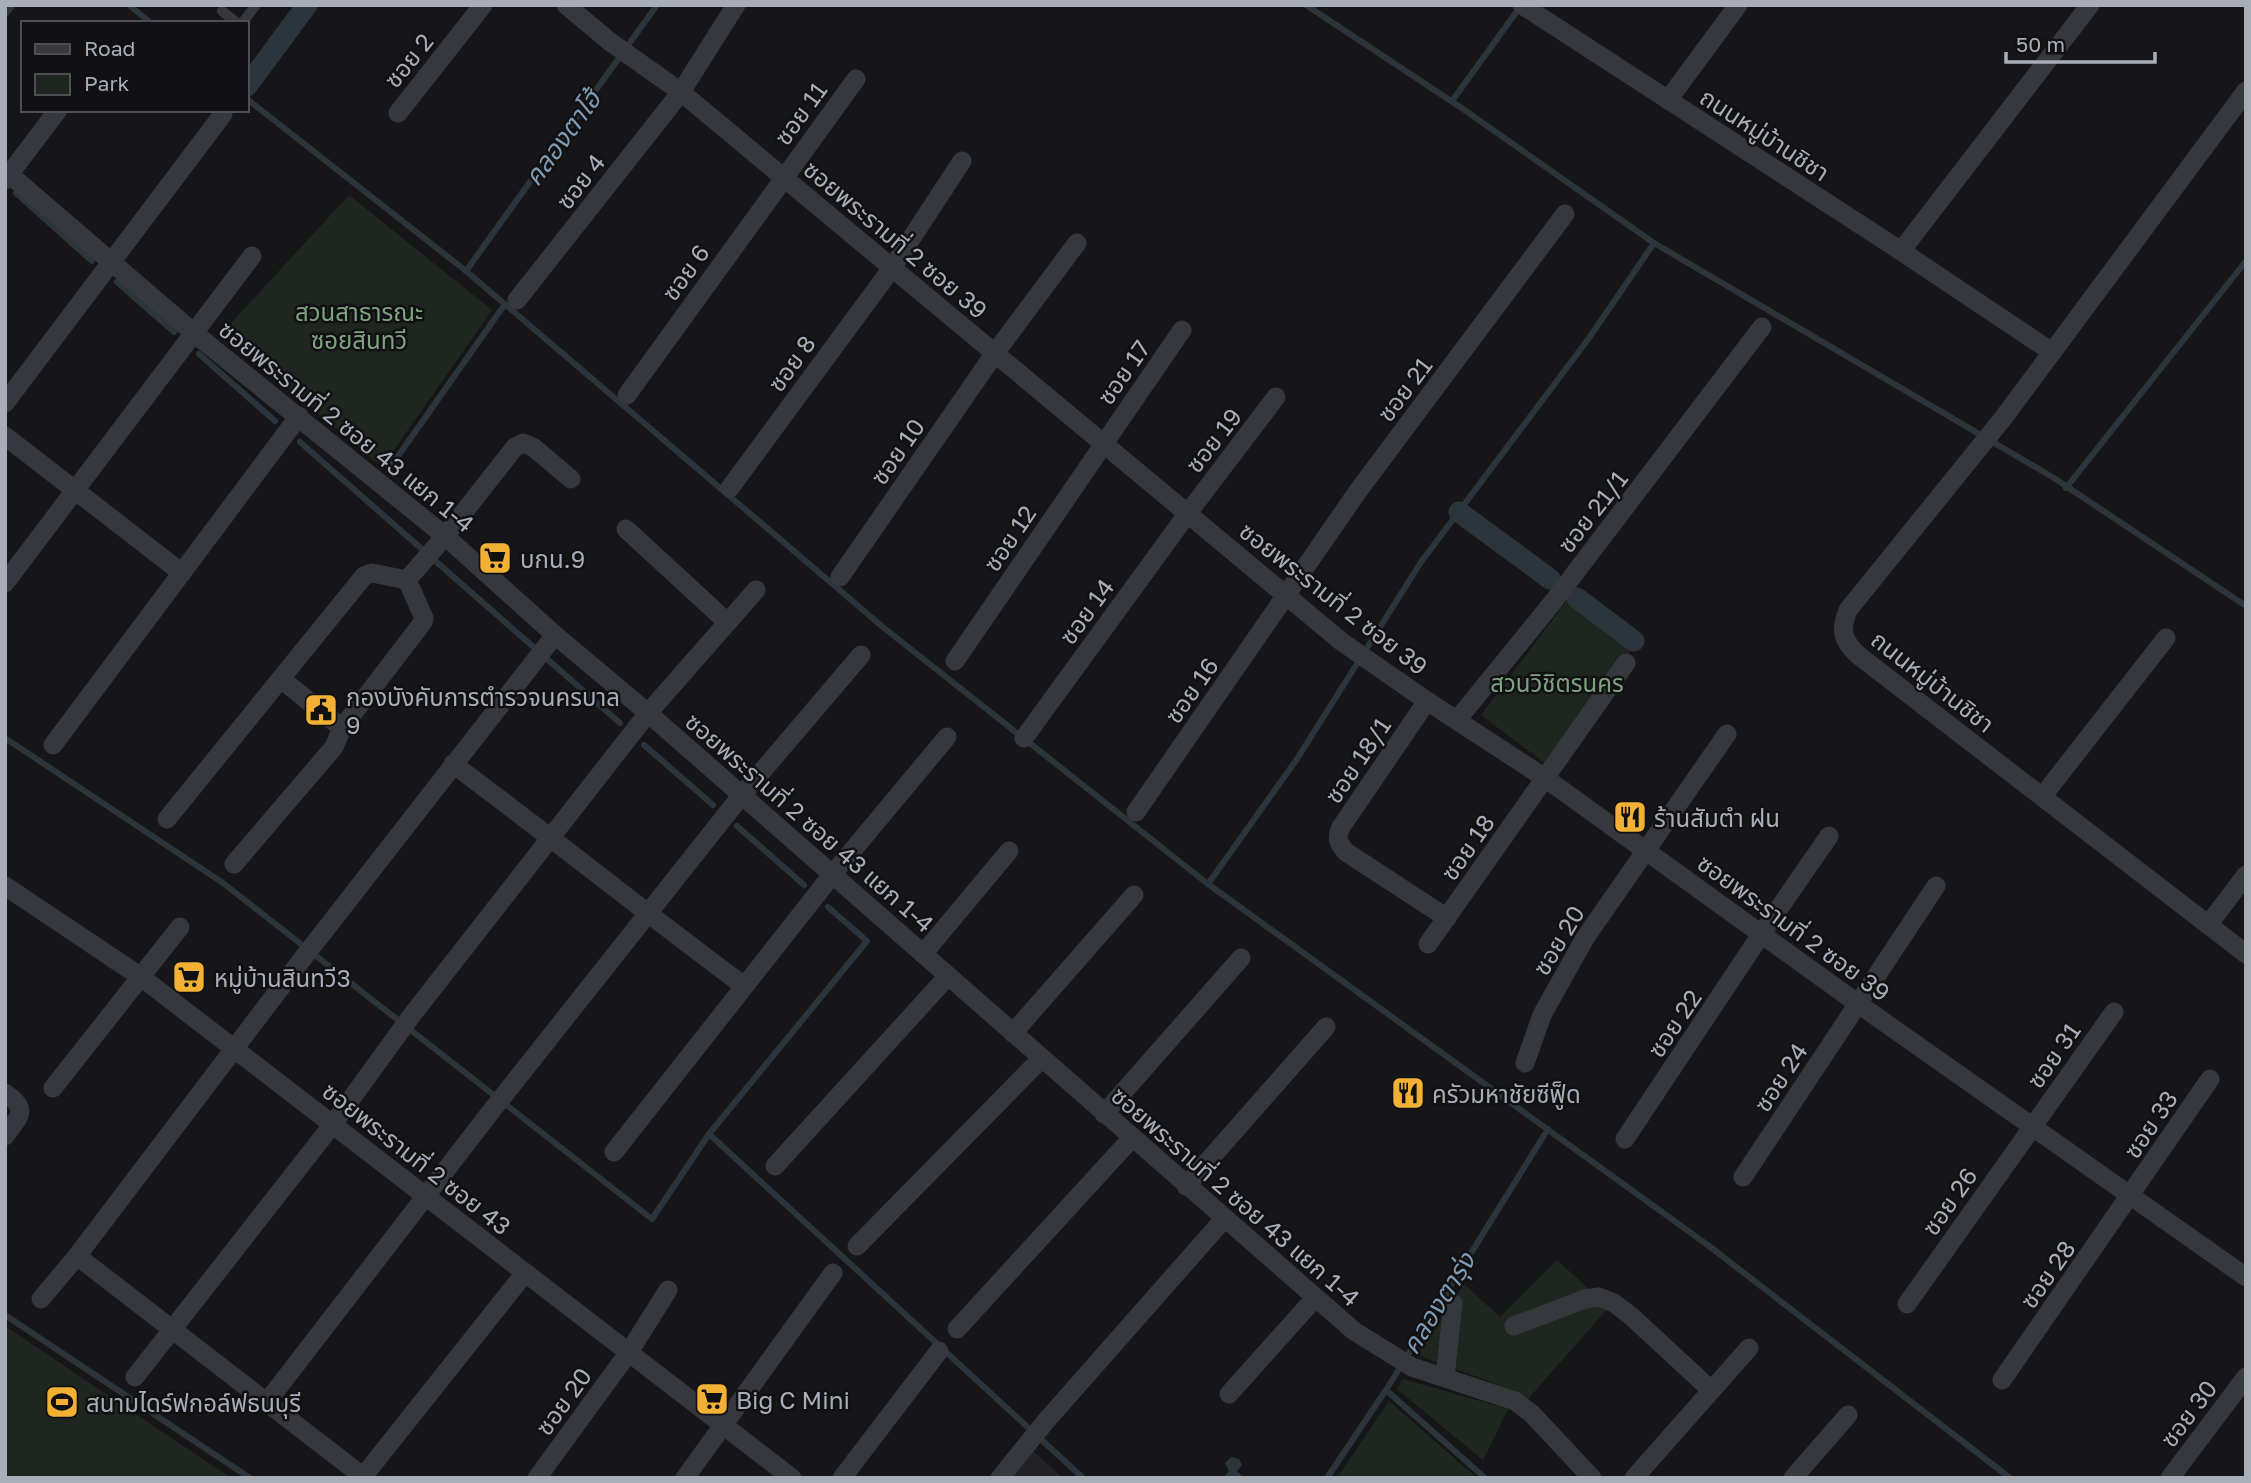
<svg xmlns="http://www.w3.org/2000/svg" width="2251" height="1483" font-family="'Golos Text','Noto Sans Thai',sans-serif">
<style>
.built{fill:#222225}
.green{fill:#1e261f}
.water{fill:#2c353c}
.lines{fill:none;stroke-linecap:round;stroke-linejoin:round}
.stream{stroke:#2c353c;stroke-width:6}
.canal{stroke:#2c353c;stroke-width:21}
.lane{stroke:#37383d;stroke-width:10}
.street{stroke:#37383d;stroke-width:19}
.labels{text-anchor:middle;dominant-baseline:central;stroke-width:5;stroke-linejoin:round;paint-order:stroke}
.street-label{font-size:24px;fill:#a8adb8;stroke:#111113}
.park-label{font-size:24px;fill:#7fa381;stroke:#111113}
.poi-label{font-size:24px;fill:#a8adb8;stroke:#111113;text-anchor:start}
.water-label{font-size:26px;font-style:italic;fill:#7f9bb3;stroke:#111113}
</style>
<rect width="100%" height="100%" fill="#161618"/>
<!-- built -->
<polygon class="built" points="1032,1450 1063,1478 1011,1478"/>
<!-- green -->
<g class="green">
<polygon points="349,195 492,310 382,467 222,333"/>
<polygon points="1568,599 1633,648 1546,764 1481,715"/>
<path d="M 1557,1260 L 1609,1307 L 1527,1400 C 1494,1378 1454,1372 1418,1354 L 1464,1284 L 1500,1317 Z"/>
<polygon points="5,1326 231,1478 5,1478"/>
<polygon points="1403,1379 1508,1409 1483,1460 1397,1389"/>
<polygon points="1389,1401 1477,1478 1337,1478"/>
</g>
<!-- water -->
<polygon class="water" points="1231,1457 1239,1459 1242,1465 1237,1471 1244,1478 1223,1478 1229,1471 1225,1463"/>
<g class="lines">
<!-- stream -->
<g class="stream">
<polyline points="129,5 151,23"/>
<polyline points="5,15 13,5"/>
<polyline points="247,99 466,271 884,628 1208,884 1709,1246 2010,1478"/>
<polyline points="1452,101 1520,7"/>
<polyline points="16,193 92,261"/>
<polyline points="1654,243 2054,478 2246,606"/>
<polyline points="466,271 657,5"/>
<polyline points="117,282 174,332"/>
<polyline points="199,354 275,421"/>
<polyline points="300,442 620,723"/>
<polyline points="389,469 505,304"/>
<polyline points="2066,488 2246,261"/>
<polyline points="5,738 223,883 652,1219 709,1134 867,941 828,907"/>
<polyline points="644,745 713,805"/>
<polyline points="737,826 804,885"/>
<polyline points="1208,884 1297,759 1421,562 1589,338 1654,243 1463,109 1306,5"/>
<polyline points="709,1134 1083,1478"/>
<polyline points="5,1315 250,1478"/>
<polyline points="1386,1390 1485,1478"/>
<polyline points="1327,1478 1386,1390 1548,1129"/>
</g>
<!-- canal -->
<g class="canal">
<polyline points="247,86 307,5"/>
<polyline points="1459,512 1550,579"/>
<polyline points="1577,598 1634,641"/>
</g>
<!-- lane -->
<g class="lane">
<polyline points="222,11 237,23"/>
<polyline points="242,23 256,5"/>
</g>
<!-- street -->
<g class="street">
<polyline points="566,5 609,41 681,92 783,177 1342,642 1427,701 1545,778 1857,1003 2246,1277"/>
<polyline points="1522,5 1901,251 2052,352"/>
<path d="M 2246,91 L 2004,417 L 1848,610 C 1840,630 1842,640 1858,655 L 2246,954"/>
<polyline points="1668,100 1738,5"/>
<polyline points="398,113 483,5"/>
<polyline points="9,174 194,333 445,536 555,635 648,713 1354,1331 1412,1367 1515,1401 1532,1414 1592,1478"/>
<polyline points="5,180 58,110"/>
<polyline points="1901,251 2090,5"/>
<polyline points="517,300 681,92 736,5"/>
<polyline points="627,395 856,79"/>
<polyline points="5,403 223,114"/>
<polyline points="5,436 182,573"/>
<polyline points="730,488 892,268 962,161"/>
<polyline points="626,529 727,622"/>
<polyline points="840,577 995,353 1077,243"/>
<polyline points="5,583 252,256"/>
<polyline points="955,661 1182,330"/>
<polyline points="281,679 342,728"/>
<path d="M 1427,701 L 1341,827 C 1336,838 1338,843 1346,852 L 1447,918"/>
<polyline points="1457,720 1553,602 1762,327"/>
<polyline points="1024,738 1188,513 1276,397"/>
<polyline points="53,745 299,416"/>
<path d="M 453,764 C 551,837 646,913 744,986"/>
<polyline points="2042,797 2166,638"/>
<polyline points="1136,812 1358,491 1565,214"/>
<polyline points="167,819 364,576 372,573 407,580"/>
<polyline points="234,864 334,747 342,728 423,622 424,618 407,580 445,536 515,447 523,443 533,447 571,479"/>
<polyline points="5,886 141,977 792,1478"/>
<polyline points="2208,925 2246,875"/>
<polyline points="1428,944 1626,663"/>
<polyline points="923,954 1009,851"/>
<polyline points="1013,1033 1134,895"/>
<polyline points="1525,1063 1542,1015 1585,938 1727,734"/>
<polyline points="53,1088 180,927"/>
<path d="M 5,1093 C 30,1110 19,1116 5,1136"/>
<polyline points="1104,1114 1241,958"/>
<polyline points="1625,1139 1762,933 1829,836"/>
<polyline points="614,1152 832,875 947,737"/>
<polyline points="775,1166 948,976"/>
<polyline points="1743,1177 1936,886"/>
<polyline points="1186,1186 1326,1027"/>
<polyline points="857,1246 1041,1059"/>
<polyline points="77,1256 365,1478"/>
<polyline points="41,1299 77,1256 300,962 555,635"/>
<polyline points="1907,1304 2114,1012"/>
<polyline points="1514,1326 1585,1299 1599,1297 1614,1303 1631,1316 1711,1390"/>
<polyline points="957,1329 1132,1138"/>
<polyline points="135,1377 333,1124 412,1015 648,713 756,590"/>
<polyline points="1445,1377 1453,1303"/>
<polyline points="2002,1380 2210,1079"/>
<polyline points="1229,1394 1315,1298"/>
<polyline points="267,1402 489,1114 741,796 861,655"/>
<polyline points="362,1478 525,1273"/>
<polyline points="537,1478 629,1352 668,1290"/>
<polyline points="685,1478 833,1273"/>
<polyline points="842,1478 939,1351"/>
<polyline points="1000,1478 1046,1421 1224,1219"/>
<polyline points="1634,1478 1749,1348"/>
<polyline points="1793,1478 1848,1415"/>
<polyline points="2170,1478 2246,1377"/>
</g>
</g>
<!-- icons -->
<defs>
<symbol id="supermarket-square" viewBox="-11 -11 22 22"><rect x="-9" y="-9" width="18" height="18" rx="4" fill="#f2b134" stroke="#111113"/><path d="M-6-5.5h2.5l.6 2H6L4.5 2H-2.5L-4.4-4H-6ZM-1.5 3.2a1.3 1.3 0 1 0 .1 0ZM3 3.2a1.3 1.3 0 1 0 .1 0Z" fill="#111"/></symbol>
<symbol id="civic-square" viewBox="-11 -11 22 22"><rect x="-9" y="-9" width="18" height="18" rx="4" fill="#f2b134" stroke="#111113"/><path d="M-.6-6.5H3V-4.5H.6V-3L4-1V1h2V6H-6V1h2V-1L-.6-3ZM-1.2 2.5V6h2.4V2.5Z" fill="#111"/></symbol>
<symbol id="restaurant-square" viewBox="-11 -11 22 22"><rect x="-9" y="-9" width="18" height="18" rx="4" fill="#f2b134" stroke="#111113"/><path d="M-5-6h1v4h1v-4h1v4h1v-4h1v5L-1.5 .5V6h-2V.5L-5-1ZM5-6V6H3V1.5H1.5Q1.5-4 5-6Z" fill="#111"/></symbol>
<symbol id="stadium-square" viewBox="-11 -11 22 22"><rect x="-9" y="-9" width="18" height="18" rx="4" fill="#f2b134" stroke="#111113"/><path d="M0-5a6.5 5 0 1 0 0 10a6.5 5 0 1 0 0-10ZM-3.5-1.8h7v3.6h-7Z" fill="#111"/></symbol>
</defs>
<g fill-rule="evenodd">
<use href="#supermarket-square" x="476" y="539" width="38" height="38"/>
<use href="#civic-square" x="302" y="691" width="38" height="38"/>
<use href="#restaurant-square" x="1611" y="798" width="38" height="38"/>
<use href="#supermarket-square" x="170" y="958" width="38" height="38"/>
<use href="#restaurant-square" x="1389" y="1074" width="38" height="38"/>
<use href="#supermarket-square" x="693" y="1380" width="38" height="38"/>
<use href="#stadium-square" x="43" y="1383" width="38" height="38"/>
</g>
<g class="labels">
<!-- street labels -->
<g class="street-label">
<text transform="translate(408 60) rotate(-51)">ซอย 2</text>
<text transform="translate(800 113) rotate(-54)">ซอย 11</text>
<text transform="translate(1765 134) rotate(33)">ถนนหมู่บ้านชิชา</text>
<text transform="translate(580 181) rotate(-52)">ซอย 4</text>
<text transform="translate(896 239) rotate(40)">ซอยพระรามที่ 2 ซอย 39</text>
<text transform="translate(685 272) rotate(-54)">ซอย 6</text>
<text transform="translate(791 363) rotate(-54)">ซอย 8</text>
<text transform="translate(1123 372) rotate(-55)">ซอย 17</text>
<text transform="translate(1404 389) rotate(-53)">ซอย 21</text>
<text transform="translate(347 426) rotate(39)">ซอยพระรามที่ 2 ซอย 43 แยก 1-4</text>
<text transform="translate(1213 440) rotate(-52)">ซอย 19</text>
<text transform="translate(897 451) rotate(-55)">ซอย 10</text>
<text transform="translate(1592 511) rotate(-52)">ซอย 21/1</text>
<text transform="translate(1009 538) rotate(-56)">ซอย 12</text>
<text transform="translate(1334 598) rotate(38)">ซอยพระรามที่ 2 ซอย 39</text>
<text transform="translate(1086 611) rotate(-54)">ซอย 14</text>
<text transform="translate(1933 681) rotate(38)">ถนนหมู่บ้านชิชา</text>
<text transform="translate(1191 690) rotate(-55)">ซอย 16</text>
<text transform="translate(1357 760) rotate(-56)">ซอย 18/1</text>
<text transform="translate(810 822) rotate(41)">ซอยพระรามที่ 2 ซอย 43 แยก 1-4</text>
<text transform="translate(1467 847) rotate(-55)">ซอย 18</text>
<text transform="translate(1794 927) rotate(36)">ซอยพระรามที่ 2 ซอย 39</text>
<text transform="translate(1558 940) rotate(-59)">ซอย 20</text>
<text transform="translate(1674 1023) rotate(-56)">ซอย 22</text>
<text transform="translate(2053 1055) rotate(-55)">ซอย 31</text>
<text transform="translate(1780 1077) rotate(-57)">ซอย 24</text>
<text transform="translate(2150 1124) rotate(-56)">ซอย 33</text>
<text transform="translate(417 1158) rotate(38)">ซอยพระรามที่ 2 ซอย 43</text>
<text transform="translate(1236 1196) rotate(41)">ซอยพระรามที่ 2 ซอย 43 แยก 1-4</text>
<text transform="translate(1949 1201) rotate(-55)">ซอย 26</text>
<text transform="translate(2047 1274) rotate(-55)">ซอย 28</text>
<text transform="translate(563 1401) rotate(-54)">ซอย 20</text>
<text transform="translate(2188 1413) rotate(-53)">ซอย 30</text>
</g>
<!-- park labels -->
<g class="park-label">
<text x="359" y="311">สวนสาธารณะ<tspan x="359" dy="28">ซอยสินทวี</tspan></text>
<text x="1557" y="682">สวนวิชิตรนคร</text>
</g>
<!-- poi labels -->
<g class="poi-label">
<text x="520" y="558">บกน.9</text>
<text x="346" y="696">กองบังคับการตำรวจนครบาล<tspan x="346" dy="28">9</tspan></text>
<text x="1654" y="817">ร้านสัมตำ ฝน</text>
<text x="214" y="977">หมู่บ้านสินทวี3</text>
<text x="1432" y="1093">ครัวมหาชัยซีฟู็ด</text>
<text x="736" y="1399">Big C Mini</text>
<text x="86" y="1402">สนามไดร์ฟกอล์ฟธนบุรี</text>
</g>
<!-- water labels -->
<g class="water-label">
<text transform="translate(562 138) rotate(-54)">คลองตาโฮ้</text>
<text transform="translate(1438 1303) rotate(-58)">คลองตารุ่ง</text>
</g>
</g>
<!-- border -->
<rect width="2251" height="1483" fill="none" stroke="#a8adb8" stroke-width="14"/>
<!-- legend -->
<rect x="21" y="21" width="228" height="91" fill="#111113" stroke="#4d4f55" stroke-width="2"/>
<rect x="35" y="44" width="35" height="10" fill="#37383d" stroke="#4d4f55" stroke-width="2"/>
<text x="84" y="56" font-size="21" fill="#a8adb8">Road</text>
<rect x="35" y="74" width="35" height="21" fill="#1e261f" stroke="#4d4f55" stroke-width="2"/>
<text x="84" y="91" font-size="21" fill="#a8adb8">Park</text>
<!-- scale -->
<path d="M2006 52v10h149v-10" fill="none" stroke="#a8adb8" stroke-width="3.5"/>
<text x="2016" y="52" font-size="21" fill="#a8adb8" stroke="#111113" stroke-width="5" paint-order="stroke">50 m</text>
</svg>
